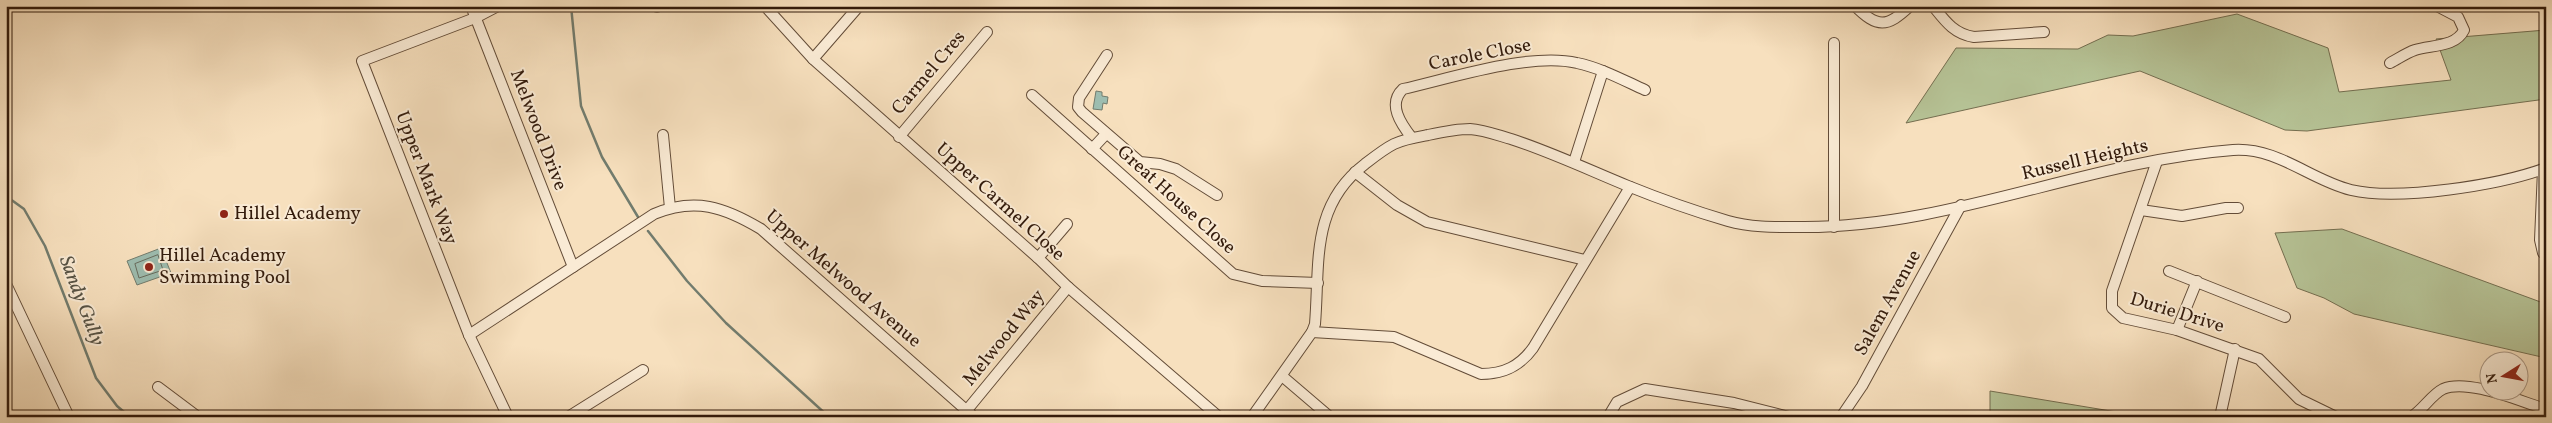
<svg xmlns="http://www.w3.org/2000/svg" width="2552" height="423" font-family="Vollkorn,serif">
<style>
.green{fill:#b6c396;stroke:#746e50}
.water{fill:#9dbdb0;stroke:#727c6e}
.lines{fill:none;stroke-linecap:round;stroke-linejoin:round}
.shore{stroke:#686c5e;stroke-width:1}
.stream{stroke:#727c6e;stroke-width:2.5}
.minor-casing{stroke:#634c38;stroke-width:12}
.minor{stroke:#faebd5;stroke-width:10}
.poi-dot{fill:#8f2418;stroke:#faebd5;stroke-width:2}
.labels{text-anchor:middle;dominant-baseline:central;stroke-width:4;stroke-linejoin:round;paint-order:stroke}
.street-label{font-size:19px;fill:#321a0b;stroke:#faebd5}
.poi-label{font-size:19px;fill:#321a0b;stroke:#faebd5;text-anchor:start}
.water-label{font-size:20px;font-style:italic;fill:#575345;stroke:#faebd5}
</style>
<rect width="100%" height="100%" fill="#f7e0be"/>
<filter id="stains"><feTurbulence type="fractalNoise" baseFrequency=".004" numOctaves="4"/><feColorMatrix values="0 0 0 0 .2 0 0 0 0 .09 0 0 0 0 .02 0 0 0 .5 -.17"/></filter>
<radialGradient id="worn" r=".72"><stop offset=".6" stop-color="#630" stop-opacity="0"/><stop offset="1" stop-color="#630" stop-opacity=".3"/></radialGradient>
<!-- green -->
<g class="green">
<polygon points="2237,14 2328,48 2339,92 2451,80 2436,39 2546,30 2546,99 2307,131 2285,130 2140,71 1906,123 1956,48 2078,49 2108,35 2133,36"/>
<polygon points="2342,229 2546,304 2546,358 2354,314 2324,298 2297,288 2275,233"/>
<polygon points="1990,391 2147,417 1990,417"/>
</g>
<!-- water -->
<g class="water">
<polygon points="1096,91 1102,92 1102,96 1108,97 1107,104 1103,103 1102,110 1093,109"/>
<polygon points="161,248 171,273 137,285 127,261"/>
</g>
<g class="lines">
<!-- shore -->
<polygon class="shore" points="158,255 163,270 139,278 135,264"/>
<!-- stream -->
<g class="stream">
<polyline points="571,6 581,106 602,157 638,217"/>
<polyline points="6,196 24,209 45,246 96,378 117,406 130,417"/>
<polyline points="648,231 687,281 726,323 829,417"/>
</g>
<defs>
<g id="minor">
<polyline points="471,6 573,267"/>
<polyline points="498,6 475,18 362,61 469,335 508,417"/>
<polyline points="765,6 813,59 1038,258 1068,287 1219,417"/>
<path d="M 1855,6 C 1877,28 1887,28 1910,6"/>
<path d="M 1933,6 C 1945,21 1954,34 1974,37 L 2044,32"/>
<polyline points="657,7 657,6"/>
<polyline points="1834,43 1834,227"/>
<polyline points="1107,55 1079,98 1078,107 1082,112 1140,162 1160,164 1176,169 1217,195"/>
<polyline points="813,59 859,6"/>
<path d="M 2390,63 C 2398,59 2406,53 2415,50 C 2432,45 2456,47 2464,30 L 2458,17 L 2437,6"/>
<polyline points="1032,95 1233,274 1262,281 1318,283"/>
<polyline points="663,135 670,208"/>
<polyline points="899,137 987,32"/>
<path d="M 1412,138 C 1401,124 1387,104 1403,89 C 1452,78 1530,52 1577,63 C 1601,68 1623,80 1645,90"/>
<polyline points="1092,149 1106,134"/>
<polyline points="2157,161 2112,291 2112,308 2123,318 2177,330 2259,359 2299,399 2336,417"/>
<polyline points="1574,162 1603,71"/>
<polyline points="2543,170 2540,240 2543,253 2546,255"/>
<polyline points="1355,172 1397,205 1427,222 1585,260"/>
<polyline points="2141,210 2182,216 2226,208 2238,208"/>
<polyline points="1038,258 1067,224"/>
<polyline points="2169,271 2285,317"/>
<polyline points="6,284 69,417"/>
<polyline points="2177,330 2197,281"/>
<path d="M 1312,332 L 1394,337 L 1481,374 C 1504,374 1520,366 1533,348 L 1630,187"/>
<path d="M 469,335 L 654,214 C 695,197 724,207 761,229 L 974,417"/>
<polyline points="1282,376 1330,417"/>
<polyline points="158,387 198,417"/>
<polyline points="967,410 1068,287"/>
<polyline points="568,417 643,370"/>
<path d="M 1252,417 L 1312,332 L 1315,324 C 1320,263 1310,206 1365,164 C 1374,157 1384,149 1394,144 C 1404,139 1417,137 1428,135 C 1442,132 1456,129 1470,129 C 1484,130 1497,135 1511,139 C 1551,152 1589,170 1628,186 C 1660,199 1694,211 1728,221 C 1752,228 1779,227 1805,227 C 1951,227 2088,161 2233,150 C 2278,147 2310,180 2351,190 C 2399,201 2500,185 2546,168"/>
<polyline points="1608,417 1617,402 1645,389 1734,403 1789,417"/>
<polyline points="1841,417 1862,386 1961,205"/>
<polyline points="2220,417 2235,349"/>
<path d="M 2411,417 C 2423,410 2431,395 2443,389 C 2468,378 2521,402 2546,409"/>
</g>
</defs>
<!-- minor casing -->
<use href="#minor" class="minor-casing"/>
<!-- minor -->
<use href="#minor" class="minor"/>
</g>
<!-- markers -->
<g class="poi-dot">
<circle cx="224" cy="214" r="5"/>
<circle cx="149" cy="267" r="5"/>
</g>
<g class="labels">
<!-- street labels -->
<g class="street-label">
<text transform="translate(1480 55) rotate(-11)">Carole Close</text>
<text transform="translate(929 73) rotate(-50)">Carmel Cres</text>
<text transform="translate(538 130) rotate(69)">Melwood Drive</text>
<text transform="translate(2085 160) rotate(-13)">Russell Heights</text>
<text transform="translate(426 178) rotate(69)">Upper Mark Way</text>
<text transform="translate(1176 200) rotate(42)">Great House Close</text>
<text transform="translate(1000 202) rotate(42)">Upper Carmel Close</text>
<text transform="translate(843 279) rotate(41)">Upper Melwood Avenue</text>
<text transform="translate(1888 303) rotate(-61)">Salem Avenue</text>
<text transform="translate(2177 313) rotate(17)">Durie Drive</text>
<text transform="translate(1004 338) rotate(-51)">Melwood Way</text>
</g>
<!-- poi labels -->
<g class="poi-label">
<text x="234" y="214">Hillel Academy</text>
<text x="159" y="256">Hillel Academy<tspan x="159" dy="22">Swimming Pool</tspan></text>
</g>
<!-- water labels -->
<g class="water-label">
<text transform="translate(81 301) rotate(69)">Sandy Gully</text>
</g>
</g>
<!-- margin -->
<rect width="2552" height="423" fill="none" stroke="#f7e0be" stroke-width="25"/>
<rect x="8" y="8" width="2537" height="408" fill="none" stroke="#321a0b" stroke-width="2.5"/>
<rect x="12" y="12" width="2527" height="398" fill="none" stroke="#321a0b"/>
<!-- north arrow -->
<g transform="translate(2504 376) rotate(259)"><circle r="24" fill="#faebd5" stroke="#aa9784"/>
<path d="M0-4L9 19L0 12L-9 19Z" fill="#8f2418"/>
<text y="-8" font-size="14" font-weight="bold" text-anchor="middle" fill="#321a0b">N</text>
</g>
<rect width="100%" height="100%" filter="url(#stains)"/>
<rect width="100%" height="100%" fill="url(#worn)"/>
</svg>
